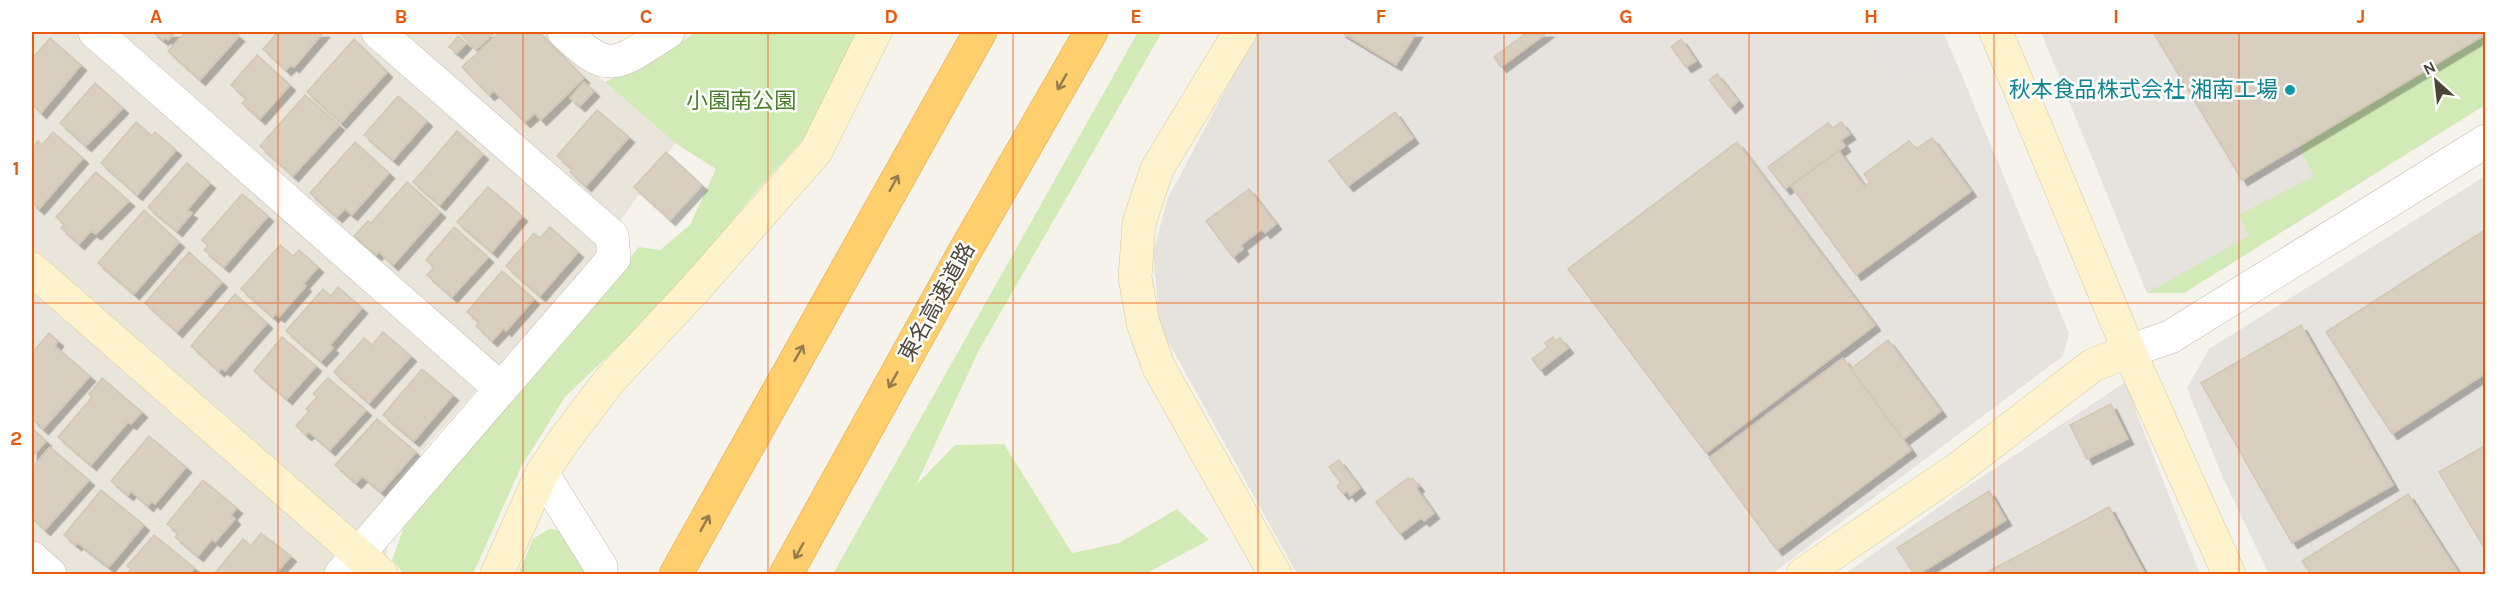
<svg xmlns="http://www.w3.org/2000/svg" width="2517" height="606" font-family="Karla,'Noto Sans JP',sans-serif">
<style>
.residential{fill:#eae5da}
.industrial{fill:#e6e2dd}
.green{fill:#d2eab5}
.parking{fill:#e5e3e0}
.building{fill:#d8cfc1;stroke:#d3c7b4;stroke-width:1.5;filter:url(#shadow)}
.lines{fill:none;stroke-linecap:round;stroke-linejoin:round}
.street-casing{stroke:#c2bbae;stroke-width:34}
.secondary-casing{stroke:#d6c79b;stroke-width:34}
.highway-casing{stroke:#e0a43c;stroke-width:34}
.street{stroke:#fff;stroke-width:33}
.secondary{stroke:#fff3cd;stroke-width:33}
.highway{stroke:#ffcf6e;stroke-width:33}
.oneway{stroke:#937c4e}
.grid{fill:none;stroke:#e8590c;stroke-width:1.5;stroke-opacity:0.55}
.culture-dot{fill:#0f9aa8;stroke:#fff;stroke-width:2}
.labels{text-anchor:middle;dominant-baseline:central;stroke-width:5;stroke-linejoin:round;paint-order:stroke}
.culture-label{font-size:22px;fill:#0d838f;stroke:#fff;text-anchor:end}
.park-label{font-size:22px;fill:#4a7f2a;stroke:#fff}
.street-label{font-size:22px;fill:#4b4439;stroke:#fff}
.neatline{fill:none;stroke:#e8590c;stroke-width:2}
.grid-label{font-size:20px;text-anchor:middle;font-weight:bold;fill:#e8590c}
</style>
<defs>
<filter id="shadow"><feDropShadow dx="5.5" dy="5.5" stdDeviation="0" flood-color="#0004"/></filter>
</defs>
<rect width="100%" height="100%" fill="#f6f3ec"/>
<!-- residential -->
<polygon class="residential" points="32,32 547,32 675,143 597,254 389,489 386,574 32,574"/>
<!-- industrial -->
<g class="industrial">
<polygon points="1256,32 1872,32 1887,76 1957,64 2069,333 2063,356 1772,574 1297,574 1160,327 1153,255 1167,200"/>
<polygon points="2041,32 2485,32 2485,105 2184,293 2147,293"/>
<polygon points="2485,176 2485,574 2269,574 2223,478 2187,388 2209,349"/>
<polygon points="2127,381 2137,414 2200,574 1845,574 1971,484"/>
</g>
<!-- green -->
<g class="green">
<polygon points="696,32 858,32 807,135 755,193 667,300 565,397 521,467 473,574 404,574 392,560 404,527 639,247 660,250 690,225 716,169 675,143 605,82 665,53"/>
<polygon points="1138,32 1162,32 979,350 916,485 955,445 1004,444 1072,553 1119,543 1177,509 1209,540 1145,574 833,574"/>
<polygon points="2485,34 2485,105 2184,293 2147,293 2249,236 2239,215 2314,176 2298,146"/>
<polygon points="549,529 565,530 589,574 518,574 533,539"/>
</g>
<!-- parking -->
<polygon class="parking" points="1872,32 1943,32 1957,64 1887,76"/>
<!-- building -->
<g class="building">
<polygon points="153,32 176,32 168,40 165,37 163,40"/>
<polygon points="186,32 234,32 239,36 200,80 168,51"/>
<polygon points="278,32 324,32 294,67 291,65 286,70 263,49"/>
<polygon points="463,32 495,32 476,50 461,34"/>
<polygon points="500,32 539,32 584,78 541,120 535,113 525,122 494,91 489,95 462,67"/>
<polygon points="1341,32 1417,32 1396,65"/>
<polygon points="1528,32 1548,32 1501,67 1494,57"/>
<polygon points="2153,32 2486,32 2486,34 2242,180"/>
<polygon points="458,36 466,43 457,53 449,47"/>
<polygon points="50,38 81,65 41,113 32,104 32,59"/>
<polygon points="354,39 387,72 341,123 307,92"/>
<polygon points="1681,39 1696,61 1686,67 1671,47"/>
<polygon points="257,55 290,85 260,119 242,103 247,99 231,85"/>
<polygon points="1717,74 1738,101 1730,108 1709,80"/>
<polygon points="584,82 594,91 580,106 570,98"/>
<polygon points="95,83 123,108 86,146 60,123"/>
<polygon points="305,95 339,125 293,176 260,146"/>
<polygon points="398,96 427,121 393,160 364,135"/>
<polygon points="597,110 629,137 586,186 570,172 572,169 557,156"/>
<polygon points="1395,112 1413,138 1348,186 1329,161"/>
<polygon points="136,122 152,136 155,132 176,150 137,195 101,163"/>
<polygon points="1841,122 1850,134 1841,140 1845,146 1785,189 1768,167 1828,123 1833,128"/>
<polygon points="457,131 483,154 440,205 413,182"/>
<polygon points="53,132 83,158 39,209 32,203 32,149 38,141 42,145"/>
<polygon points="1932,138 1971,191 1856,275 1791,186 1839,151 1865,187 1870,182 1864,174 1909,141 1916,149"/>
<polygon points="355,142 389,173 352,215 345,209 337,217 310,193"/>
<polygon points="1737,142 1875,325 1706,453 1568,269"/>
<polygon points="666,152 702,185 670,220 634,187"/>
<polygon points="187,163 210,183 187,210 192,213 177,231 148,207"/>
<polygon points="96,172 129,201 96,234 91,231 79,244 61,228 64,224 56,217"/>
<polygon points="407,182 440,212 393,265 379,252 376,255 354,236 368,221 371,223"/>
<polygon points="488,187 522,216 492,252 457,222"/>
<polygon points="1249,189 1276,224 1265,233 1262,229 1241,245 1243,249 1233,257 1206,221"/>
<polygon points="242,194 268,216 224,267 204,250 208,246 202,240"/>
<polygon points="144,210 179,242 134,294 98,263"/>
<polygon points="454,227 488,257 452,297 427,275 434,267 426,260"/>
<polygon points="550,227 578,252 540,296 506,266 534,233 540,238"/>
<polygon points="2486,229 2486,373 2392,434 2326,332"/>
<polygon points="280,245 293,256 299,250 318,267 303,284 306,286 279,317 276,314 273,317 241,289"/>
<polygon points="189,252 222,282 177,332 145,303"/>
<polygon points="502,271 534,299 506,331 504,328 492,341 476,326 479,322 467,312"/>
<polygon points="338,287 362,308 330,345 333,348 321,361 286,331 323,289 331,296"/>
<polygon points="235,294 267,323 225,371 222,368 219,371 191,346"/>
<polygon points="2301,325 2393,485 2292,543 2201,383"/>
<polygon points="383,332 411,356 369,403 334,372 364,338 372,345"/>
<polygon points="49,333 58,341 55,346 90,376 43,429 32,419 32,353"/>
<polygon points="282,337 316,366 287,399 254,371"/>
<polygon points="1553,337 1556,341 1560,338 1568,348 1540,370 1532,359 1548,347 1545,343"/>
<polygon points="1888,340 1941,411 1900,442 1847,372"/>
<polygon points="1843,358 1911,450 1777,550 1709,458"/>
<polygon points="422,369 453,395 414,441 383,415"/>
<polygon points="102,378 142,412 131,424 128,422 91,465 58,437 92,397 89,394"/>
<polygon points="328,378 366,410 330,450 309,432 306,435 296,426 309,411 306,409 317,397 313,394"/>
<polygon points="2111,404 2128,439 2087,459 2070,425"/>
<polygon points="377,419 416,452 381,492 362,476 356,483 335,465"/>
<polygon points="32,428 46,441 32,457"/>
<polygon points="149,436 186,467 155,504 152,501 148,506 131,491 128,495 111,481"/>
<polygon points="2486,445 2486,551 2439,472"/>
<polygon points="50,447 89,480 45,530 32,518 32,468"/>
<polygon points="1339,460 1360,488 1350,496 1347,491 1343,494 1337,486 1341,483 1329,467"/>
<polygon points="1408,478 1409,480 1412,478 1419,486 1416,488 1434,513 1424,521 1421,518 1400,534 1376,502"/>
<polygon points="203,480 237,508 231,515 235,519 215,542 212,539 198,556 175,537 178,533 167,524"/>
<polygon points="101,490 144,525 109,567 78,543 76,545 64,535"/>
<polygon points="1989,491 2006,520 1919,574 1914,574 1897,548"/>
<polygon points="2408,494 2459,574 2311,574 2302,561"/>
<polygon points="2109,507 2145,574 1984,574"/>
<polygon points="261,533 291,556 275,574 214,574 243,539 251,546"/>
<polygon points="154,535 195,568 189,574 127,574 131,569 127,566"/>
</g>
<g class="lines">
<defs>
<g id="street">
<polyline points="95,32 501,389"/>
<path d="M 564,32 C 611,78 618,63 668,32"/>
<polyline points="2129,351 2170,337 2486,141"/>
<polyline points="542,473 601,567"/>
<polyline points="32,558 50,574"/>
<polyline points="341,574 614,258 612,236 378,32"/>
</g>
<g id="secondary">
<polyline points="1240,32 1157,169 1139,223 1135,277 1143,323 1159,368 1275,574"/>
<polyline points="1996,32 2129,351 2229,574"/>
<polyline points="32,269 381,574"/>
<polyline points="497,574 542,473 562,443 609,381 695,289 816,151 875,32"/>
<polyline points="1803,574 1959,468 2093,365 2129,351"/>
</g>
<g id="highway">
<polyline points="676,574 980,32"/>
<polyline points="786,574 961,258 1091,32"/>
</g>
</defs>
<!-- street casing -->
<use href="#street" class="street-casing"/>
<!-- secondary casing -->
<use href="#secondary" class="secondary-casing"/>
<!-- highway casing -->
<use href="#highway" class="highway-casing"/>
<!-- street -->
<use href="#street" class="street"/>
<!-- secondary -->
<use href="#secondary" class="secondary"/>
<!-- highway -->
<use href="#highway" class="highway"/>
</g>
<!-- one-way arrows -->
<defs><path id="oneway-shaft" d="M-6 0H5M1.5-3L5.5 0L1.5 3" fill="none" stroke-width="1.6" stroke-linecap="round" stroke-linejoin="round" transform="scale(1.5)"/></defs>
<g class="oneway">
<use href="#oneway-shaft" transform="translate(1062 82) rotate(120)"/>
<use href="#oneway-shaft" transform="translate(894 183) rotate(-61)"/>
<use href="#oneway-shaft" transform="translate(799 353) rotate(-61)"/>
<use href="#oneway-shaft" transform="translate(893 380) rotate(119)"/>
<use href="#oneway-shaft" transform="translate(705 523) rotate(-61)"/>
<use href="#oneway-shaft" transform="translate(799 551) rotate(119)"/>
</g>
<!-- grid -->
<path class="grid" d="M 278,32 L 278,574M 523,32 L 523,574M 768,32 L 768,574M 1013,32 L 1013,574M 1258,32 L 1258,574M 1504,32 L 1504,574M 1749,32 L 1749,574M 1994,32 L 1994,574M 2239,32 L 2239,574M 32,303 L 2486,303"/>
<!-- markers -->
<circle class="culture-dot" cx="2290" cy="90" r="6"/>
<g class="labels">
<!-- culture labels -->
<g class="culture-label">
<text x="2278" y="90">秋本食品株式会社 湘南工場</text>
</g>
<!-- park labels -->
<g class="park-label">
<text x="741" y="101">小園南公園</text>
</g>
<!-- street labels -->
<g class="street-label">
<text transform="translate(937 302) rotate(-61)">東名高速道路</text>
</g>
</g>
<!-- border -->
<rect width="2517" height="606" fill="none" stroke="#ffffff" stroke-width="66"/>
<!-- north arrow -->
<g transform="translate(2436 81) rotate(333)" stroke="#ffffff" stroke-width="4.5" paint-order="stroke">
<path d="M0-4.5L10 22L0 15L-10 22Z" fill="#4b4439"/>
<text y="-9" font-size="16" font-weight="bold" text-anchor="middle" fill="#4b4439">N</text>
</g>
<rect x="33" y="33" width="2451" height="540" class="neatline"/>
<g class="grid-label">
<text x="156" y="23">A</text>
<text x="401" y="23">B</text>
<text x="646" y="23">C</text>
<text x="891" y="23">D</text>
<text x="1136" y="23">E</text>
<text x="1381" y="23">F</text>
<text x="1626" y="23">G</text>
<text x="1871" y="23">H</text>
<text x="2116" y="23">I</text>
<text x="2361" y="23">J</text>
<text x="16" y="175">1</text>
<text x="16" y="445">2</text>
</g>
</svg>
